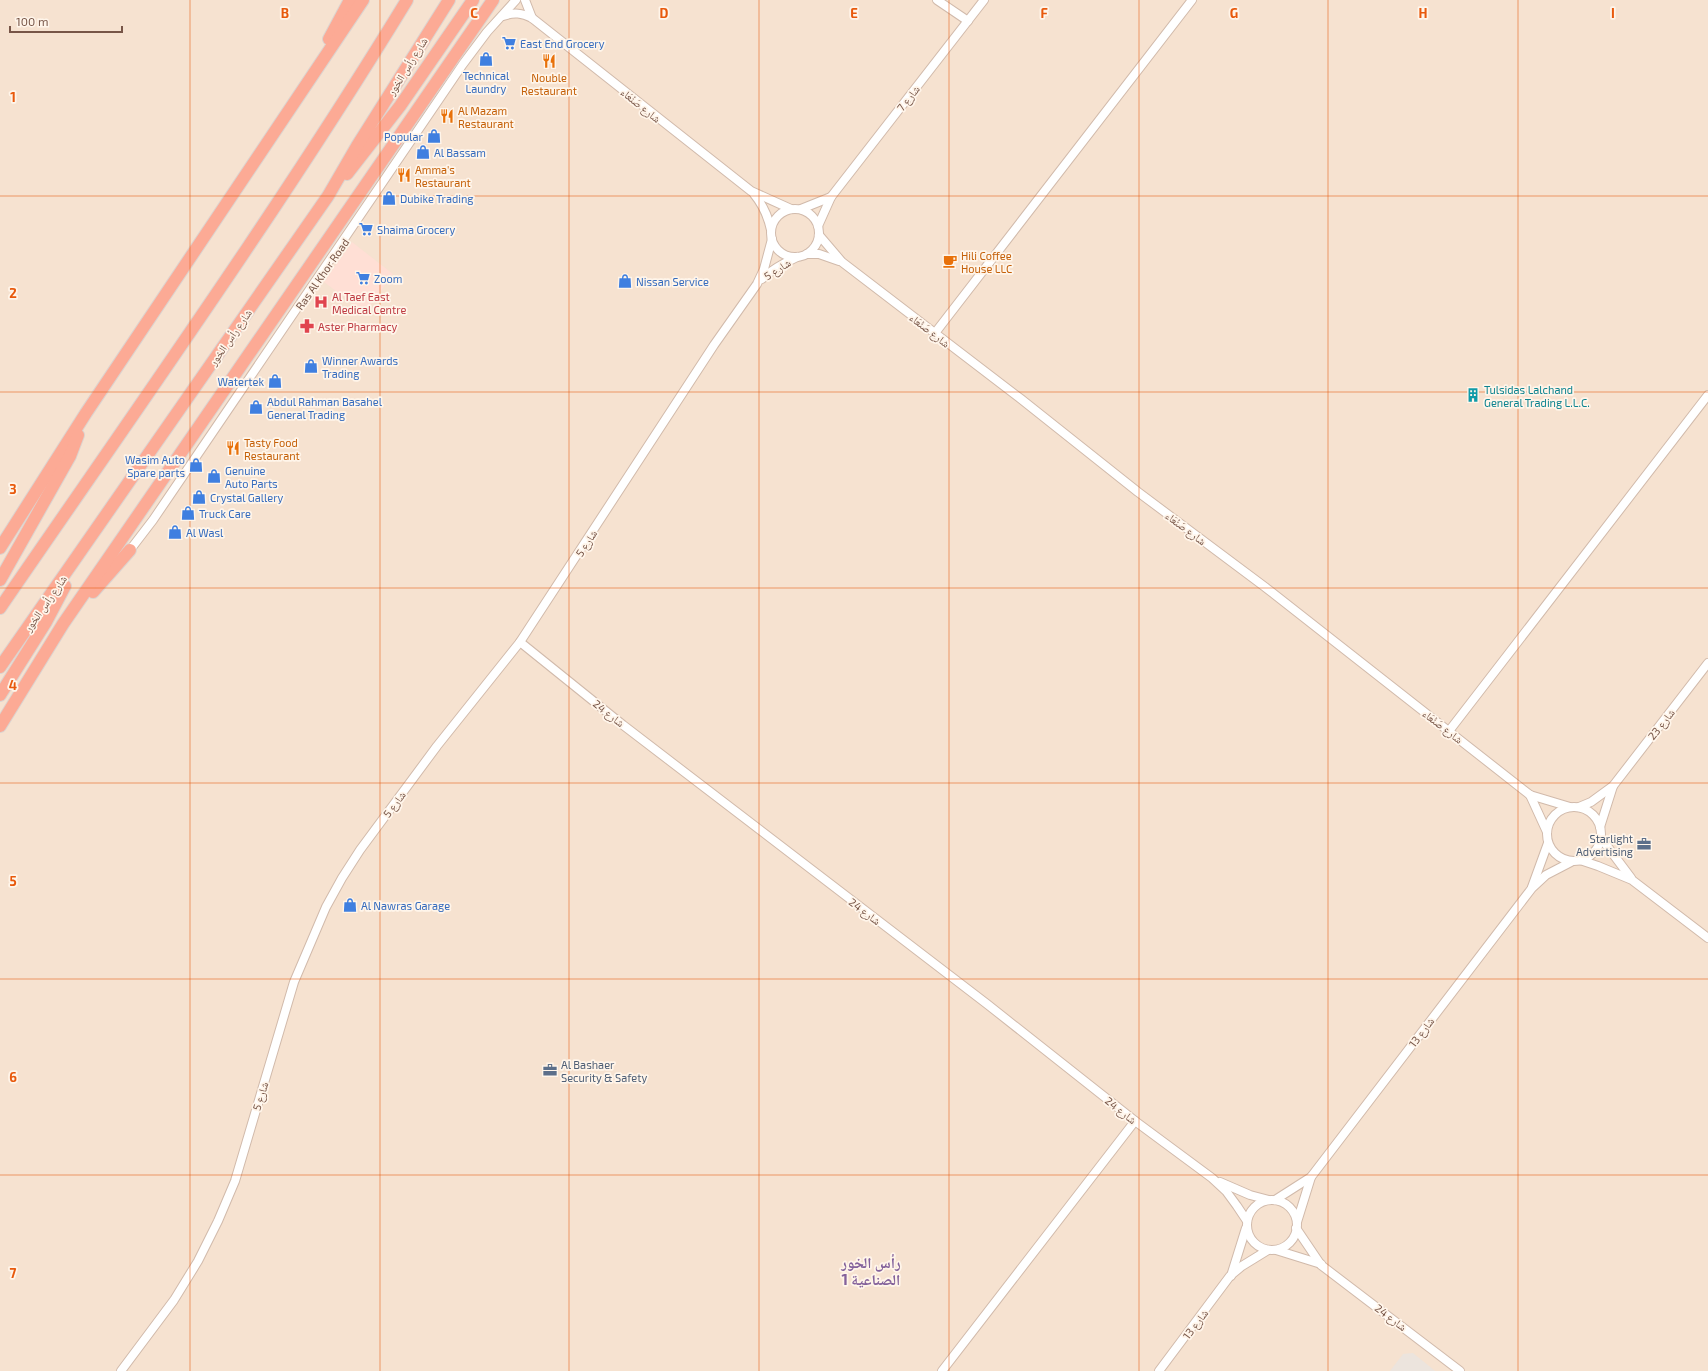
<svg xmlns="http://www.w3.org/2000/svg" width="1708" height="1371" font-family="'Exo 2','Noto Naskh Arabic',sans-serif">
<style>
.residential{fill:#f6e2d0}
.commercial{fill:#ffdfd5}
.industrial{fill:#ece4dd}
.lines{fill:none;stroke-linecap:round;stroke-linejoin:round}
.minor-casing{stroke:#d1baab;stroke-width:10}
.highway-casing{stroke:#dcd3cf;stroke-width:14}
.minor{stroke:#fff;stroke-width:8}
.highway{stroke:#fcaa95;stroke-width:12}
.grid{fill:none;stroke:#e8590c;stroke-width:1;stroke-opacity:0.55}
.labels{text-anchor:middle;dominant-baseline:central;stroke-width:3.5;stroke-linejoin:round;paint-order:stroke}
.shop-label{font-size:11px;fill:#366cbe;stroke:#fff5ea;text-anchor:start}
.street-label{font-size:11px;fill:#775547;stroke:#fff5ea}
.food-label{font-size:11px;fill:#c56008;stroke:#fff5ea;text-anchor:start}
.health-label{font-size:11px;fill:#be3a42;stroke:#fff5ea;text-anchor:start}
.culture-label{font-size:11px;fill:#0d838f;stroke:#fff5ea;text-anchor:start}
.service-label{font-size:11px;fill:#4e5e75;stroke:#fff5ea;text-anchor:end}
.district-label{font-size:15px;font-weight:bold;fill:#84629b;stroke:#fff5ea}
.grid-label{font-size:13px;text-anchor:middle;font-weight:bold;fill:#e8590c;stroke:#fff5ea;stroke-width:3.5;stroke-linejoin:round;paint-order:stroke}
</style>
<rect width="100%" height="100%" fill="#fef1e2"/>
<!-- residential -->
<rect class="residential" x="0" y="0" width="1708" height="1371"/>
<!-- commercial -->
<polygon class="commercial" points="352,242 393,274 365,313 324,282"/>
<!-- industrial -->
<polygon class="industrial" points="1413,1353 1434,1370 1435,1371 1390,1371 1403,1354"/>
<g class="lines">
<defs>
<g id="minor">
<polyline points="525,0 532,18"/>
<polyline points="937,0 968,21"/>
<path d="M 503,16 C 514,12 522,13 532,18 L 751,191 L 791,209"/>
<path d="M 754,194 C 763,205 768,216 771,230"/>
<polyline points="801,209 831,197"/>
<circle cx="795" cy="233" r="24"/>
<polyline points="818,226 831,197 984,0"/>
<polyline points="819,235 842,262 1021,399 1138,492 1265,587 1530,795 1570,807"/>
<polyline points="807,254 819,254 839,261"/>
<path d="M 762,279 C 772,269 784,263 797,257"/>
<polyline points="935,333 1192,0"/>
<polyline points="130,550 153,520 463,64 487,32 516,0"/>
<polyline points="520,642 623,725 987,1004 1135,1121 1212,1178 1226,1191 1237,1206 1247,1221"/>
<polyline points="1449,731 1708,395"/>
<polyline points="1530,795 1547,832"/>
<polyline points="1579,807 1591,802 1613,786 1708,663"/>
<circle cx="1574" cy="834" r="27"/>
<polyline points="1600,827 1613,786"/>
<polyline points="1601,838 1631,878"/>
<polyline points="1580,860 1598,866 1632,880 1708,938"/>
<polyline points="1532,887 1548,843"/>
<polyline points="1220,1182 1250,1195 1269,1200"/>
<polyline points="1275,1200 1311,1177 1532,888 1546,875 1571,862"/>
<circle cx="1272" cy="1225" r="25"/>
<polyline points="1297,1222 1311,1177"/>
<polyline points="1296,1228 1321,1265 1460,1371"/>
<polyline points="1276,1250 1321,1264"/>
<polyline points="1231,1276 1246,1228"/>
<polyline points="121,1371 174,1300 198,1261 218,1221 235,1181 294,982 326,907 342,878 360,850 437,746 520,642 714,345 757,284 764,269 772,239"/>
<polyline points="942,1371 1135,1121"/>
<polyline points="1159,1371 1230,1276 1242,1266 1268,1250"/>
</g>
<g id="highway">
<polyline points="329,39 350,0"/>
<polyline points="347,174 400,106 473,0"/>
<polyline points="0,548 86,413 363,0"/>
<polyline points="0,580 70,456 78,435"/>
<polyline points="93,592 130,550"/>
<path d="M 0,608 C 138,407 280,208 407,0"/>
<polyline points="0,667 328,196 357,146 449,0"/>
<polyline points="0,695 46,622 65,586"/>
<polyline points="0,726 63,624 493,0"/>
</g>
</defs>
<!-- minor casing -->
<use href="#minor" class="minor-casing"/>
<!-- highway casing -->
<use href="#highway" class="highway-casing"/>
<!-- minor -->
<use href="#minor" class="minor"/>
<!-- highway -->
<use href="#highway" class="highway"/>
</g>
<!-- grid -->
<path class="grid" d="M 190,0 L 190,1371M 380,0 L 380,1371M 569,0 L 569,1371M 759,0 L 759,1371M 949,0 L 949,1371M 1139,0 L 1139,1371M 1328,0 L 1328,1371M 1518,0 L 1518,1371M 0,196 L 1708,196M 0,392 L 1708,392M 0,588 L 1708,588M 0,783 L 1708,783M 0,979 L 1708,979M 0,1175 L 1708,1175"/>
<!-- icons -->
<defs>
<symbol id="supermarket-bare" viewBox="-9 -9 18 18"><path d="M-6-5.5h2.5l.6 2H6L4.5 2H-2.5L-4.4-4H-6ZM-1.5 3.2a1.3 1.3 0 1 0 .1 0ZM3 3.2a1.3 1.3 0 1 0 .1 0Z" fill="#3f7fe0" stroke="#fff5ea" stroke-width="2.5" paint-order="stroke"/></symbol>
<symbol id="shop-bare" viewBox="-9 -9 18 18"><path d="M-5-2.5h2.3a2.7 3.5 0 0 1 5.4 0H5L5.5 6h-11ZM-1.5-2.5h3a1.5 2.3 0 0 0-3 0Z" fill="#3f7fe0" stroke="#fff5ea" stroke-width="2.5" paint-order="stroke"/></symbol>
<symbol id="restaurant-bare" viewBox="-9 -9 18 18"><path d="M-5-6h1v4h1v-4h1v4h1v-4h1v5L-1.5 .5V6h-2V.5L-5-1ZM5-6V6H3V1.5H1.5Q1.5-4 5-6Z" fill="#e8710a" stroke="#fff5ea" stroke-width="2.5" paint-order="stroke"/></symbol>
<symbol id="cafe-bare" viewBox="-9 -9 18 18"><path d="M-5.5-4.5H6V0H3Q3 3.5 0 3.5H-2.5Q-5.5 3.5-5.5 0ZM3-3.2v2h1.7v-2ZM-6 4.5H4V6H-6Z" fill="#e8710a" stroke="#fff5ea" stroke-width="2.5" paint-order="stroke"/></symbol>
<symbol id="hospital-bare" viewBox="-9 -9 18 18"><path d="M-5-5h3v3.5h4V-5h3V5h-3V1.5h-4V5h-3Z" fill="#e0444e" stroke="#fff5ea" stroke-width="2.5" paint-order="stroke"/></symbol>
<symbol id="pharmacy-bare" viewBox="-9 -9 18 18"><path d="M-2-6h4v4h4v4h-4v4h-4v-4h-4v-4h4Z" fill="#e0444e" stroke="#fff5ea" stroke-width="2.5" paint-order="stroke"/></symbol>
<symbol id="building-bare" viewBox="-9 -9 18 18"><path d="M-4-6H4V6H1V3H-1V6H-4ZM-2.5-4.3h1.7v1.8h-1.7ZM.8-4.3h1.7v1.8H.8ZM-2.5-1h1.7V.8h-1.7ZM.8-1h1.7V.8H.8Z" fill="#0f9aa8" stroke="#fff5ea" stroke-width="2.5" paint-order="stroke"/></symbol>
<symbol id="office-bare" viewBox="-9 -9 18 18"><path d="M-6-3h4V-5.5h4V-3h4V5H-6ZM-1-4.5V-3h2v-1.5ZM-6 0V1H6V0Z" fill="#5c6f8a" stroke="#fff5ea" stroke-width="2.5" paint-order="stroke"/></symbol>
</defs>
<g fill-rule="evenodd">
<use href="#supermarket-bare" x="499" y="33" width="20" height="20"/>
<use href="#shop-bare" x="476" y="49" width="20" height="20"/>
<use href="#restaurant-bare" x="539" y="51" width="20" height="20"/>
<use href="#restaurant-bare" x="437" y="106" width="20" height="20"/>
<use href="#shop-bare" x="424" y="126" width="20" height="20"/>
<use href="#shop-bare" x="413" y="142" width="20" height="20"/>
<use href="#restaurant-bare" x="394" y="165" width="20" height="20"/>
<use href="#shop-bare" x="379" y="188" width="20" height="20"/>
<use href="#supermarket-bare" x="356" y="219" width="20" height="20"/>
<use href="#cafe-bare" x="940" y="251" width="20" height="20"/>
<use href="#supermarket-bare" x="353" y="268" width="20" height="20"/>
<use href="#shop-bare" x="615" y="271" width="20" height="20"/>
<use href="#hospital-bare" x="311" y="292" width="20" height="20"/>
<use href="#pharmacy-bare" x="297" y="316" width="20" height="20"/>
<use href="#shop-bare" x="301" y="356" width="20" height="20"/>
<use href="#shop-bare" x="265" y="371" width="20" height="20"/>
<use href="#building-bare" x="1463" y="385" width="20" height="20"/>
<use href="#shop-bare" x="246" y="397" width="20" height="20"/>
<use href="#restaurant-bare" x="223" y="438" width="20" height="20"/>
<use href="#shop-bare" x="186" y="455" width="20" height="20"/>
<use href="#shop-bare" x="204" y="466" width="20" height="20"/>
<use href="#shop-bare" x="189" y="487" width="20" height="20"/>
<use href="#shop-bare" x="178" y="503" width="20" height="20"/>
<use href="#shop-bare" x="165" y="522" width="20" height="20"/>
<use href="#office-bare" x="1634" y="834" width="20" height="20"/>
<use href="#shop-bare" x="340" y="895" width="20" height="20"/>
<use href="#office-bare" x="540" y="1060" width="20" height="20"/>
</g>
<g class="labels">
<!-- shop labels -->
<g class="shop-label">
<text x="520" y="43">East End Grocery</text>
<text x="486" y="75" text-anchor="middle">Technical<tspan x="486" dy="13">Laundry</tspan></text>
<text x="423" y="136" text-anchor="end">Popular</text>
<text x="434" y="152">Al Bassam</text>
<text x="400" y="198">Dubike Trading</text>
<text x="377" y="229">Shaima Grocery</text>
<text x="374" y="278">Zoom</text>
<text x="636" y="281">Nissan Service</text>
<text x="322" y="360">Winner Awards<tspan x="322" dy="13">Trading</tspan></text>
<text x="264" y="381" text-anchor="end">Watertek</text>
<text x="267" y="401">Abdul Rahman Basahel<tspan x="267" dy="13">General Trading</tspan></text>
<text x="185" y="459" text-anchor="end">Wasim Auto<tspan x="185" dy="13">Spare parts</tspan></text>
<text x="225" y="470">Genuine<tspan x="225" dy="13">Auto Parts</tspan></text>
<text x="210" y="497">Crystal Gallery</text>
<text x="199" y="513">Truck Care</text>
<text x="186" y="532">Al Wasl</text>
<text x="361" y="905">Al Nawras Garage</text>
</g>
<!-- street labels -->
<g class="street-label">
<text transform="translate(407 66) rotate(-58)">شارع رأس الخور</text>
<text transform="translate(908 98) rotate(-52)">شارع 7</text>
<text transform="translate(641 105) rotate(39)">شارع صَنْعَاء</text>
<text transform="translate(777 269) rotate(-33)">شارع 5</text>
<text transform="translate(322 274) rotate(-55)">Ras Al Khor Road</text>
<text transform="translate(930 330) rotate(38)">شارع صَنْعَاء</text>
<text transform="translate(230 337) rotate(-55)">شارع رأس الخور</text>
<text transform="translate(1186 528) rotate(37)">شارع صَنْعَاء</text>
<text transform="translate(586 543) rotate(-57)">شارع 5</text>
<text transform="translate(45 603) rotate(-55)">شارع رأس الخور</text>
<text transform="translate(609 713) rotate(38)">شارع 24</text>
<text transform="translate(1661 724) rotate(-52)">شارع 23</text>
<text transform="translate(1443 726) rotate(38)">شارع صَنْعَاء</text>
<text transform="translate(394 804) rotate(-53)">شارع 5</text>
<text transform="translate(865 911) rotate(37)">شارع 24</text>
<text transform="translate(1421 1032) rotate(-53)">شارع 13</text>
<text transform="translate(260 1096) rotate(-73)">شارع 5</text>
<text transform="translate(1121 1110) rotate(38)">شارع 24</text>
<text transform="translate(1391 1317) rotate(37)">شارع 24</text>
<text transform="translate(1195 1324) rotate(-53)">شارع 13</text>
</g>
<!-- food labels -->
<g class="food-label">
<text x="549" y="77" text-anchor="middle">Nouble<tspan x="549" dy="13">Restaurant</tspan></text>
<text x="458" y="110">Al Mazam<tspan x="458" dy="13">Restaurant</tspan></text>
<text x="415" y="169">Amma's<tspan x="415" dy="13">Restaurant</tspan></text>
<text x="961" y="255">Hili Coffee<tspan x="961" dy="13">House LLC</tspan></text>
<text x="244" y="442">Tasty Food<tspan x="244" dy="13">Restaurant</tspan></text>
</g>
<!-- health labels -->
<g class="health-label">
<text x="332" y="296">Al Taef East<tspan x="332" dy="13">Medical Centre</tspan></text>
<text x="318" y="326">Aster Pharmacy</text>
</g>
<!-- culture labels -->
<g class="culture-label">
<text x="1484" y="389">Tulsidas Lalchand<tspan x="1484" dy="13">General Trading L.L.C.</tspan></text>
</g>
<!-- service labels -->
<g class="service-label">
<text x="1633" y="838">Starlight<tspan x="1633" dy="13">Advertising</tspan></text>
<text x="561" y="1064" text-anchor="start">Al Bashaer<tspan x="561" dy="13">Security &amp; Safety</tspan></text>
</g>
<!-- district labels -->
<g class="district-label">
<text x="871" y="1262">رأس الخور<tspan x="871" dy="17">الصناعية 1</tspan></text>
</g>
</g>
<g class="grid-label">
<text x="285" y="18">B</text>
<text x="474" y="18">C</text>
<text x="664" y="18">D</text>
<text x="854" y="18">E</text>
<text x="1044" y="18">F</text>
<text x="1234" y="18">G</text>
<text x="1423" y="18">H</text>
<text x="1613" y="18">I</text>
<text x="13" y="102">1</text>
<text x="13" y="298">2</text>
<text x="13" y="494">3</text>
<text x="13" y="690">4</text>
<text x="13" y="886">5</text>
<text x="13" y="1082">6</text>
<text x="13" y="1278">7</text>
</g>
<!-- scale -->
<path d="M10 26v6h112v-6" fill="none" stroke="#775547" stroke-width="2"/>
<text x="16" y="26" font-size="12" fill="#775547" stroke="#fff5ea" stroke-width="3" paint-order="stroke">100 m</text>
</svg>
